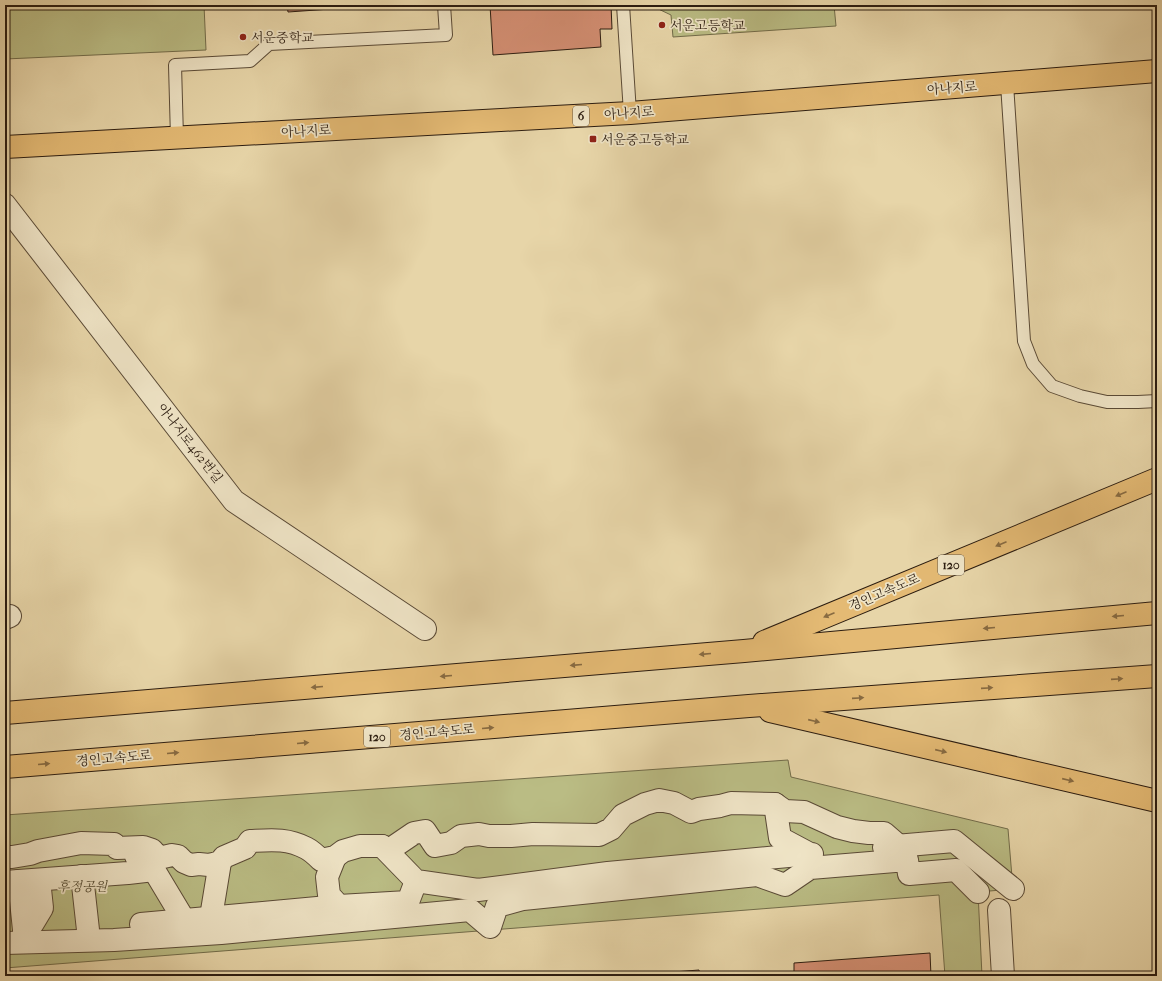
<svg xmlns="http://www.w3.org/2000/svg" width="1162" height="981" font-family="'IM FELL French Canon','Noto Serif KR',serif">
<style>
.green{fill:#babc84;stroke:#726c4a}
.building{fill:#d69075;stroke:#2b1c10}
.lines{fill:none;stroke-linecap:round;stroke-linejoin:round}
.lane-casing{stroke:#5a4a36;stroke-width:14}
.street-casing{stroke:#5a4a36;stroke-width:24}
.primary-casing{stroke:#2b1c10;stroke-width:24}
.highway-casing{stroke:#2b1c10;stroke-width:24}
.lane{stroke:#efe4c6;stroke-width:12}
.street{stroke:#efe4c6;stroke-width:22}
.primary{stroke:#e4ba74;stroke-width:22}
.highway{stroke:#e4ba74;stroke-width:22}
.oneway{fill:#886b42}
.poi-dot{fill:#8f2418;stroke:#efe4c6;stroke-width:1.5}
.labels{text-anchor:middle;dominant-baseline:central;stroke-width:3.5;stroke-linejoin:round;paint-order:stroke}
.shield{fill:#efe4c6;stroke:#665847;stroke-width:1}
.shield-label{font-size:12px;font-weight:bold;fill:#2b1c10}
.poi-label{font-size:13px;fill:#2b1c10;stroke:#efe4c6;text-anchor:start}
.street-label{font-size:13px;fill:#2b1c10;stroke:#efe4c6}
.park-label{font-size:13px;font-style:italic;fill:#564c33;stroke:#efe4c6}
</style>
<rect width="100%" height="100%" fill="#e7d5a8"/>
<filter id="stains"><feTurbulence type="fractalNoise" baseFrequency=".005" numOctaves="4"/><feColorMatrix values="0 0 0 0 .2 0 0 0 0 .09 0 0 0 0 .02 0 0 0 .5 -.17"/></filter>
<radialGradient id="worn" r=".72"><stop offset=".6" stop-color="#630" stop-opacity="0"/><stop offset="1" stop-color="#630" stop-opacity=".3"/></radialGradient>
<!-- green -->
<g class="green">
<polygon points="5,5 204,5 206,50 5,59"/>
<polygon points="650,5 834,5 836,26 673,37 671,15"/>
<polygon points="788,760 791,777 1008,829 1013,889 978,892 982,976 945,976 939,895 5,968 5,815"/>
</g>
<!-- building -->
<g class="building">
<polygon points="287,5 387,5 288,12"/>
<polygon points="490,5 611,5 612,29 600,29 601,47 493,55"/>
<polygon points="930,953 931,976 794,976 794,963"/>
<polygon points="699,970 700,976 622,976"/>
</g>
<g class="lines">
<defs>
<g id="lane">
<polyline points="623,5 630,113"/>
<polyline points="1007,84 1024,341 1033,364 1052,386 1080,396 1107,402 1138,402 1157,401"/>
<polyline points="177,138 175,65 250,61 269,44 446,35 444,5"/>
</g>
<g id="street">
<polyline points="5,205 234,501 425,629"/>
<polyline points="5,618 10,616"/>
<polyline points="775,804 780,838 810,854 812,854"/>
<polyline points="382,846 416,881 478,890 608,873 810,854"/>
<polyline points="884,847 954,841 1013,889"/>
<path d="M 5,857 L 12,857 L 30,854 L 38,851 L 81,843 L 114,844 L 117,848 L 143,847 L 152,850 L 159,858 L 172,855 L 178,856 L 184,862 L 191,865 L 199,864 L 209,865 L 220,862 L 224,857 L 245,848 L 250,841 C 271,840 287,838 306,848 C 312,851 317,856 321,860 L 335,857 L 343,851 L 360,846 L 382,846 L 389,850 L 414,833 L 425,831 L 435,846 L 451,843 L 461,836 L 479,834 L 489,836 L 511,836 L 533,834 L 599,835 L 611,829 L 623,815 L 645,804 L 659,800 L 674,803 L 691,812 L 699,809 L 720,806 L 731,803 L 775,804 L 785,811 L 804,812 L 837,827 L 853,831 L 869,833 L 884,833 L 899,846"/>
<polyline points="335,857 327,877 329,895 339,906 408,902 416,881"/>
<polyline points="154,870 184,920"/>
<polyline points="82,876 88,930"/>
<polyline points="19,881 24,930"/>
<polyline points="5,882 128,873 154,870 148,859 136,856"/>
<polyline points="999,910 1003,976"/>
<polyline points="211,917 220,862"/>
<polyline points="141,924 339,906"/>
<polyline points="24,930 33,923 42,908 39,880"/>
<polyline points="5,943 114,940 221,933 470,910 490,927 497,906 523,899 757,875 785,885 810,868 907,860 909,874 956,870 978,892"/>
</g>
<polyline id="primary" points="5,147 630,113 1157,71"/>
<g id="highway">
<polyline points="764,642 1157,479"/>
<polyline points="770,711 1157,801"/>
<polyline points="5,713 744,651 1157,613"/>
<polyline points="5,767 749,706 1157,676"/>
</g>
</defs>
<!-- lane casing -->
<use href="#lane" class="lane-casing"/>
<!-- street casing -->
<use href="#street" class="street-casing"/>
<!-- primary casing -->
<use href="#primary" class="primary-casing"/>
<!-- highway casing -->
<use href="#highway" class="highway-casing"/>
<!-- lane -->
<use href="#lane" class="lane"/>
<!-- street -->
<use href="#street" class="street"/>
<!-- primary -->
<use href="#primary" class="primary"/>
<!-- highway -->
<use href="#highway" class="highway"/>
</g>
<!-- one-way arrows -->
<defs><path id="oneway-solid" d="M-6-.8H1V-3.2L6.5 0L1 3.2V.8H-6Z"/></defs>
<g class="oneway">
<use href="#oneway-solid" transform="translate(1121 494) rotate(157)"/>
<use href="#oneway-solid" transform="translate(1001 544) rotate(157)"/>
<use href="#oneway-solid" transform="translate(829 615) rotate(157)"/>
<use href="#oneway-solid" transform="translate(1118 616) rotate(175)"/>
<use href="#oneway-solid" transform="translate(989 628) rotate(175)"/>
<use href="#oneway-solid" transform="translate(705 654) rotate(175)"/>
<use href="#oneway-solid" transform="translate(576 665) rotate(175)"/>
<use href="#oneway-solid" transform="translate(446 676) rotate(175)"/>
<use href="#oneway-solid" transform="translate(1117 679) rotate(-4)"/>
<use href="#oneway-solid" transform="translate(317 687) rotate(175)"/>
<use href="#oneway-solid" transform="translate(987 688) rotate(-4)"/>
<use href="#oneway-solid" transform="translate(858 698) rotate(-4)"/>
<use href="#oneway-solid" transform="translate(814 721) rotate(13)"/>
<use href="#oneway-solid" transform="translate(488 728) rotate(-5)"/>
<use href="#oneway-solid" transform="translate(303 743) rotate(-5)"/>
<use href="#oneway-solid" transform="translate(941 751) rotate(13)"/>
<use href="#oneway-solid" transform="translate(173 753) rotate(-5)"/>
<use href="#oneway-solid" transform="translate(44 764) rotate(-5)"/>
<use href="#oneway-solid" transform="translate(1068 780) rotate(13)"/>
</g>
<!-- markers -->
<g class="poi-dot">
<circle cx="662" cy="25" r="4"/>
<circle cx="243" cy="37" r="4"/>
<rect x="589" y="135" width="8" height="8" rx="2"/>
</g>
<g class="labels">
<!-- shield labels -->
<g class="shield">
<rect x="573" y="106" width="16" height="20" rx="3"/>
<rect x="938" y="555" width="26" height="20" rx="3"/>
<rect x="364" y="727" width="26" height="20" rx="3"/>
</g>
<g class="shield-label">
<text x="581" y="116">6</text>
<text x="951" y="565">120</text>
<text x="377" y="737">120</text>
</g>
<!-- poi labels -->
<g class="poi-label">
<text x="670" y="25">서운고등학교</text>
<text x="251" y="37">서운중학교</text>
<text x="601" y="139">서운중고등학교</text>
</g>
<!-- street labels -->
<g class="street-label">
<text transform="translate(952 88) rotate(-4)">아나지로</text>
<text transform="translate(629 113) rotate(-4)">아나지로</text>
<text transform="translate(306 131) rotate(-3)">아나지로</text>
<text transform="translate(190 443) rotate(52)">아나지로462번길</text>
<text transform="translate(884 592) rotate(-23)">경인고속도로</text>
<text transform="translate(437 732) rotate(-5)">경인고속도로</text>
<text transform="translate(114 758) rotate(-5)">경인고속도로</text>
</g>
<!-- park labels -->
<g class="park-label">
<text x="82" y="886">후정공원</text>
</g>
</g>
<!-- margin -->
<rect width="1162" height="981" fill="none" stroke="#e7d5a8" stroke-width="20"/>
<rect x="6" y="6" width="1150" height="969" fill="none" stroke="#2b1c10" stroke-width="2"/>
<rect x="10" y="10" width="1142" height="961" fill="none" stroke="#2b1c10"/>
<rect width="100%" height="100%" filter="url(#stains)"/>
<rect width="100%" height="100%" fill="url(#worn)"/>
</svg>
